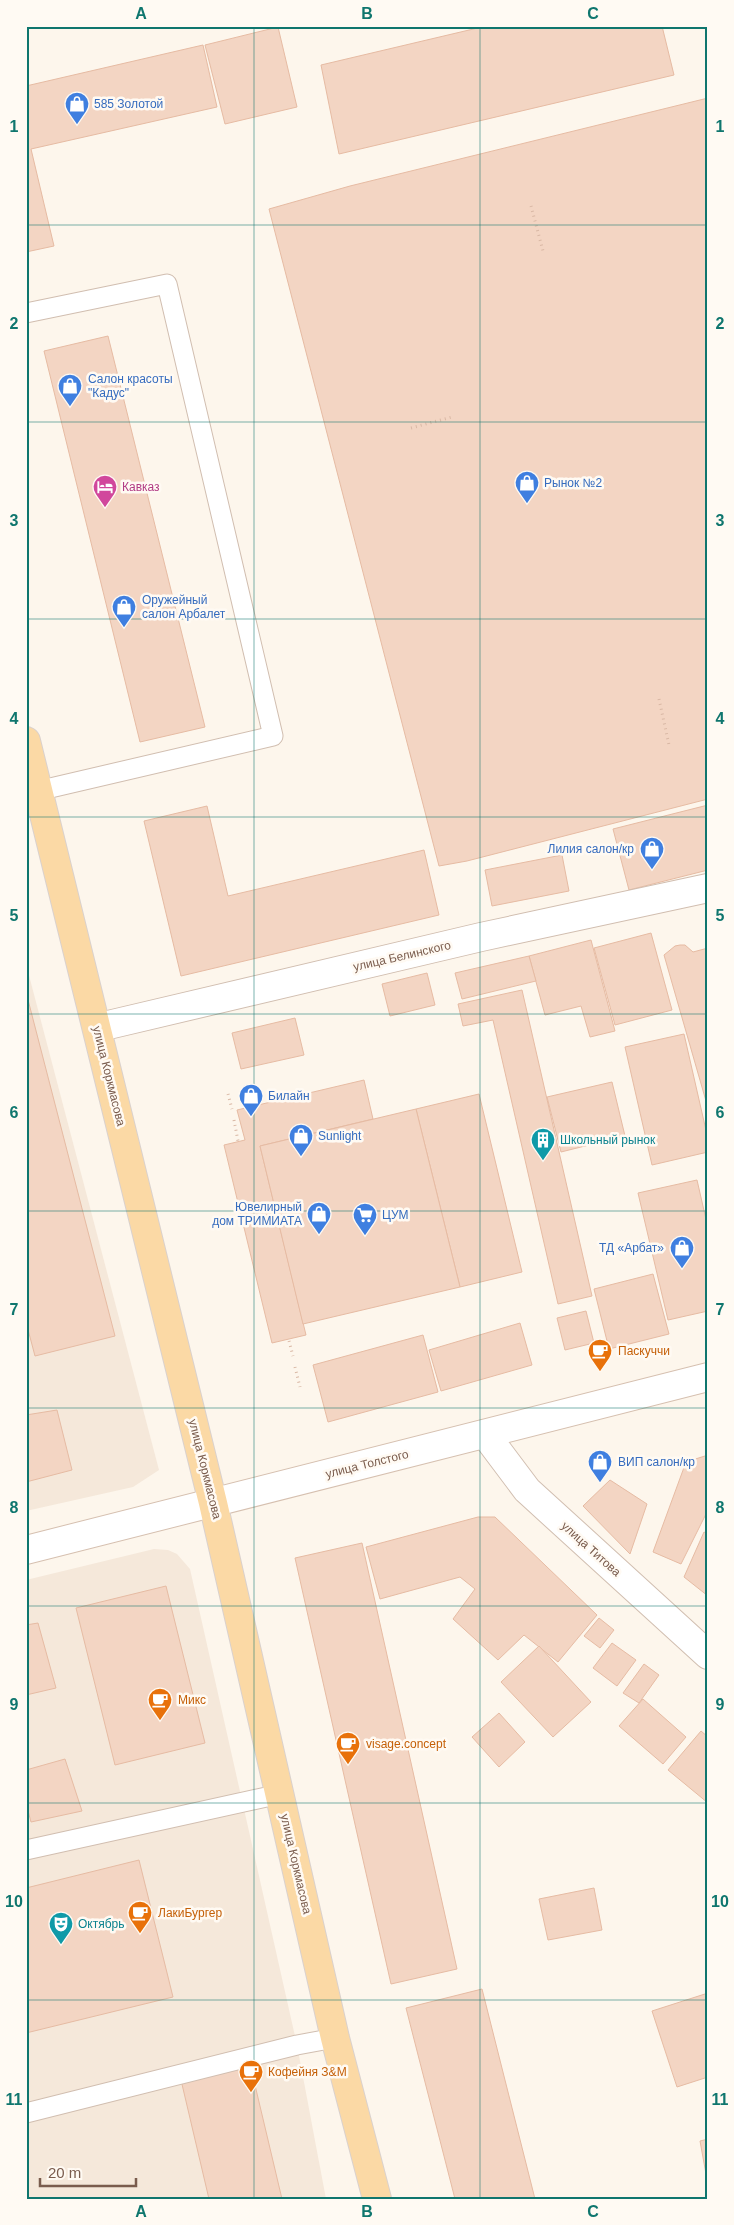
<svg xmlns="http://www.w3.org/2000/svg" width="734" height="2225" font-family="Helvetica,sans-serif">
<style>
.residential{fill:#f5e8da}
.building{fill:#f3d5c3;stroke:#e6bba3}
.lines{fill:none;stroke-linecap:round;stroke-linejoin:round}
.lane-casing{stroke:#d1beb0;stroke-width:21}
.street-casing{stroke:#d1beb0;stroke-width:30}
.secondary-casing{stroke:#d6c0b0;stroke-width:30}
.primary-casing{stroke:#dad1cd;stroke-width:30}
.path{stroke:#d9b8a5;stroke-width:3;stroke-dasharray:1 4;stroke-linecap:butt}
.lane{stroke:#fff;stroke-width:19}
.street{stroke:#fff;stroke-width:28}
.secondary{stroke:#fff;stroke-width:28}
.primary{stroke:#fbd9a5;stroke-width:28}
.grid{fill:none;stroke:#0f766e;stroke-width:1;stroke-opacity:0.55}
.labels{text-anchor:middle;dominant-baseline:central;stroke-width:5;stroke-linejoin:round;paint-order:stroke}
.shop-label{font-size:12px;fill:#366cbe;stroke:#fffaf3;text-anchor:start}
.hotel-label{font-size:12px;fill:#b23c85;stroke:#fffaf3;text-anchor:start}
.street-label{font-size:12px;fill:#7a5c4d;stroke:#fffaf3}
.culture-label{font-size:12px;fill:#0d838f;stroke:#fffaf3;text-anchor:start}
.food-label{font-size:12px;fill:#c56008;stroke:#fffaf3;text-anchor:start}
.neatline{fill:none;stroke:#0f766e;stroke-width:2}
.grid-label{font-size:16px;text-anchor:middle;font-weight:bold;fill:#0f766e}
</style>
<rect width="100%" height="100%" fill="#fdf6ec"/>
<!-- residential -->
<g class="residential">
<polygon points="26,964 159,1470 133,1487 26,1511"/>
<polygon points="154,1549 168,1550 177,1554 190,1569 297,2045 326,2199 26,2199 26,1580"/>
</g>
<!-- building -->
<g class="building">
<polygon points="486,26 662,26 674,75 339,154 321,65"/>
<polygon points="278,27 297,107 225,124 205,45"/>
<polygon points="203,45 217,107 31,149 54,246 26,252 26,86"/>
<polygon points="708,98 708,799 467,861 439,866 269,209 350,186"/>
<polygon points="108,336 205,727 140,742 44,351"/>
<polygon points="708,805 708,870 629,890 613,829"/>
<polygon points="207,806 228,896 424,850 439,915 181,976 144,821"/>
<polygon points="562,855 569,891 492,906 485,870"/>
<polygon points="651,933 672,1010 615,1025 594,948"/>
<polygon points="591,940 615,1031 590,1037 581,1006 545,1015 529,956"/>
<polygon points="680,945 685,945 693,952 708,948 708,1108 664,955 675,946"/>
<polygon points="529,956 536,981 462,999 455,973"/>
<polygon points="427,973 435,1005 390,1016 382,984"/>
<polygon points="522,990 592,1296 558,1304 493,1020 463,1026 458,1004"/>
<polygon points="26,992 115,1336 35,1356 26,1322"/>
<polygon points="295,1018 304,1055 241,1069 232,1033"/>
<polygon points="684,1034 708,1139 708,1152 652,1165 625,1047"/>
<polygon points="364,1080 373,1119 260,1146 306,1335 272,1343 224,1145 245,1140 237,1110"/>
<polygon points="612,1082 625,1136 561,1152 547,1097"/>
<polygon points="479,1094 522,1272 460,1287 416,1109"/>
<polygon points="416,1109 460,1287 303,1324 260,1146"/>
<polygon points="697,1180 708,1228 708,1311 668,1320 638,1193"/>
<polygon points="653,1274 669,1334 609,1349 594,1289"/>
<polygon points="586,1311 594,1343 565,1350 557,1318"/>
<polygon points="520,1323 532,1365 441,1391 429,1350"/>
<polygon points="423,1335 438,1392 328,1422 313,1365"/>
<polygon points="57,1410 72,1470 26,1482 26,1415"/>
<polygon points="708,1455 708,1510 681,1564 653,1552 686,1462"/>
<polygon points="610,1480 647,1504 630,1554 583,1506"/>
<polygon points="478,1517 495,1517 597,1615 558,1662 524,1635 498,1660 453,1619 475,1589 460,1577 380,1599 366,1547"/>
<polygon points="704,1532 708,1534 708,1596 684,1577"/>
<polygon points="362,1543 457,1969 391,1984 295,1558"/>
<polygon points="166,1586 205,1743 115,1765 76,1608"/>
<polygon points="599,1618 614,1630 600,1648 584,1636"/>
<polygon points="38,1623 56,1688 26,1695 26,1625"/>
<polygon points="612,1643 636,1660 617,1686 593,1668"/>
<polygon points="539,1646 591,1702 553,1737 501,1682"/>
<polygon points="644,1664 659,1675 639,1703 623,1693"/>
<polygon points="643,1699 686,1737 663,1764 619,1726"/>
<polygon points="499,1713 525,1742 499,1767 472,1737"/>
<polygon points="701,1731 708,1737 708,1803 668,1770"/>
<polygon points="65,1759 82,1811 31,1822 26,1803 26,1770"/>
<polygon points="139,1860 173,1997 26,2033 26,1888"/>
<polygon points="594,1888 602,1930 548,1940 539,1899"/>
<polygon points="482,1989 535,2199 455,2199 406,2008"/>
<polygon points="708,1993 708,2077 677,2087 652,2011"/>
<polygon points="250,2064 282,2199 209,2199 181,2080"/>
<polygon points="708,2139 708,2185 700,2141"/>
</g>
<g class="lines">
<defs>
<g id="lane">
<polyline points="26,313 167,284 273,736 46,789 38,789"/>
<polyline points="26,1850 280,1794"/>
<polyline points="26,2113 297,2045 335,2038"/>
</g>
<g id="street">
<polyline points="97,1026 104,1026 481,937 708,888"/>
<polyline points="485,1434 527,1490 708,1655"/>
</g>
<polyline id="secondary" points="26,1550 708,1377"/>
<polyline id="primary" points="26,741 213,1503 335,2038 377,2199"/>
</defs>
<!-- lane casing -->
<use href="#lane" class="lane-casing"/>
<!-- street casing -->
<use href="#street" class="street-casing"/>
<!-- secondary casing -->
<use href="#secondary" class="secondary-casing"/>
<!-- primary casing -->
<use href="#primary" class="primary-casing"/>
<!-- path -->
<g class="path">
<polyline points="531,206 543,251"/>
<polyline points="411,428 452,417"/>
<polyline points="659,699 669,745"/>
<polyline points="228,1094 232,1109"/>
<polyline points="234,1120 238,1141"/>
<polyline points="289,1341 293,1356"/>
<polyline points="295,1367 300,1387"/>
</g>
<!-- lane -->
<use href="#lane" class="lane"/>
<!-- street -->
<use href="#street" class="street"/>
<!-- secondary -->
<use href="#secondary" class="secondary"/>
<!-- primary -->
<use href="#primary" class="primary"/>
</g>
<!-- grid -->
<path class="grid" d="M 254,26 L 254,2199M 480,26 L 480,2199M 26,225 L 708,225M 26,422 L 708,422M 26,619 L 708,619M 26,817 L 708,817M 26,1014 L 708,1014M 26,1211 L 708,1211M 26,1408 L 708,1408M 26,1606 L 708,1606M 26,1803 L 708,1803M 26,2000 L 708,2000"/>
<!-- icons -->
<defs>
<symbol id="shop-pin" viewBox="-11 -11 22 30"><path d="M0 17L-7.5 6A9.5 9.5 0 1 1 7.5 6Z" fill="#3f7fe0" stroke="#fffaf3"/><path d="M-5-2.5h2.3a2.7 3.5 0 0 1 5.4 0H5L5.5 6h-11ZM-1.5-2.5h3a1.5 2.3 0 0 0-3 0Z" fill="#fff"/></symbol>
<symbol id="hotel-pin" viewBox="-11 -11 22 30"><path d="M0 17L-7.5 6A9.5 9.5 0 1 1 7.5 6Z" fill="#d1479c" stroke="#fffaf3"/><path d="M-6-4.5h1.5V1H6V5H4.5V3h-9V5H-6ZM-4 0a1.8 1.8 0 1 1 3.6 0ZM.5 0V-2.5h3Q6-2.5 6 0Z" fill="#fff"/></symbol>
<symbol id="building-pin" viewBox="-11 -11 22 30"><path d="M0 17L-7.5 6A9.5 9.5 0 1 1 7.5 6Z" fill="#0f9aa8" stroke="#fffaf3"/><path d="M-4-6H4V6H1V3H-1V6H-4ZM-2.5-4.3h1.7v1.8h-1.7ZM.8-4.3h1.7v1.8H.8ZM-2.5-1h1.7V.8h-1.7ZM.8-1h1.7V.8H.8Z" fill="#fff"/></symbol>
<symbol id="supermarket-pin" viewBox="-11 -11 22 30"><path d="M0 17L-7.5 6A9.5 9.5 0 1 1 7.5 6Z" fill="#3f7fe0" stroke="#fffaf3"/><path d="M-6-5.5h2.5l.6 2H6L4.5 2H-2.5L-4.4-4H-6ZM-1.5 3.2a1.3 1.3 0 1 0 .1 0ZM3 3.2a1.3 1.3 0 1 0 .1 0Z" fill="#fff"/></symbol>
<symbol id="cafe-pin" viewBox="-11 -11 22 30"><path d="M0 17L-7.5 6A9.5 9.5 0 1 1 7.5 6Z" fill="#e8710a" stroke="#fffaf3"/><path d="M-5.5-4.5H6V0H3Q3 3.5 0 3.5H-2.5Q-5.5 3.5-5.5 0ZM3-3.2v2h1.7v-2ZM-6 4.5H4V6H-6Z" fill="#fff"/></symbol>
<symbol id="theatre-pin" viewBox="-11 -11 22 30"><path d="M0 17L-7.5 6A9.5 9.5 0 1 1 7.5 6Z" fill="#0f9aa8" stroke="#fffaf3"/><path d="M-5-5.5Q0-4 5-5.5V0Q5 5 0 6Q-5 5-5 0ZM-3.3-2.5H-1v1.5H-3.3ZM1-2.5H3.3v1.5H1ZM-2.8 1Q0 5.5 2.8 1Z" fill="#fff"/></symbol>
</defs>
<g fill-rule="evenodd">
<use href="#shop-pin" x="63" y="90" width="28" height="38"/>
<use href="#shop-pin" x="56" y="372" width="28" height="38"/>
<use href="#shop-pin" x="513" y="469" width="28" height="38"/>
<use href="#hotel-pin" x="91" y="473" width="28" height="38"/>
<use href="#shop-pin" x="110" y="593" width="28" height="38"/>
<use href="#shop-pin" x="638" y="835" width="28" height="38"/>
<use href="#shop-pin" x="237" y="1082" width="28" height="38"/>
<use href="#shop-pin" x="287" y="1122" width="28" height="38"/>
<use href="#building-pin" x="529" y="1126" width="28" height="38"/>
<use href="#shop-pin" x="305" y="1200" width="28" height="38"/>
<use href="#supermarket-pin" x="351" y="1201" width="28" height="38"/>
<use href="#shop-pin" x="668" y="1234" width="28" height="38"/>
<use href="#cafe-pin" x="586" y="1337" width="28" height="38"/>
<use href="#shop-pin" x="586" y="1448" width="28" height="38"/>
<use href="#cafe-pin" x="146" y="1686" width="28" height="38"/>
<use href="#cafe-pin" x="334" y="1730" width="28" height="38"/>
<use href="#cafe-pin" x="126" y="1899" width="28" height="38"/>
<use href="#theatre-pin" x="47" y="1910" width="28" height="38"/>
<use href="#cafe-pin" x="237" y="2058" width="28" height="38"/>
</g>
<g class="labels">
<!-- shop labels -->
<g class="shop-label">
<text x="94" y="104">585 Золотой</text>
<text x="88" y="379">Салон красоты<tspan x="88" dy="14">"Кадус"</tspan></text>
<text x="544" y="483">Рынок №2</text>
<text x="142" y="600">Оружейный<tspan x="142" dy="14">салон Арбалет</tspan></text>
<text x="634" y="849" text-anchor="end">Лилия салон/кр</text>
<text x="268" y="1096">Билайн</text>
<text x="318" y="1136">Sunlight</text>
<text x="302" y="1207" text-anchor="end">Ювелирный<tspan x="302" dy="14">дом ТРИМИАТА</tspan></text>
<text x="382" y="1215">ЦУМ</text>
<text x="664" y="1248" text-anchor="end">ТД «Арбат»</text>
<text x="618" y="1462">ВИП салон/кр</text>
</g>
<!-- hotel labels -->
<g class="hotel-label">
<text x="122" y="487">Кавказ</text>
</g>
<!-- street labels -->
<g class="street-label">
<text transform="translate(402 956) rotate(-13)">улица Белинского</text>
<text transform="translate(109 1076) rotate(76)">улица Коркмасова</text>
<text transform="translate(367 1464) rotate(-14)">улица Толстого</text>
<text transform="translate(205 1469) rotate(76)">улица Коркмасова</text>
<text transform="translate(591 1549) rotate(42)">улица Титова</text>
<text transform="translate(296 1864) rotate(77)">улица Коркмасова</text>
</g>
<!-- culture labels -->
<g class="culture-label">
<text x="560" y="1140">Школьный рынок</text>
<text x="78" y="1924">Октябрь</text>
</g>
<!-- food labels -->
<g class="food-label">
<text x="618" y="1351">Паскуччи</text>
<text x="178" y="1700">Микс</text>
<text x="366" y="1744">visage.concept</text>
<text x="158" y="1913">ЛакиБургер</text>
<text x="268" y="2072">Кофейня З&amp;М</text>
</g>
</g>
<!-- border -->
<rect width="734" height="2225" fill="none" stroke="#fffaf3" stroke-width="55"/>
<!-- scale -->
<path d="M40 2178v8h96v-8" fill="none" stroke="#7a5c4d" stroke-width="2.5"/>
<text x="48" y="2178" font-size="15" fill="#7a5c4d" stroke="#fffaf3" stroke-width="4" paint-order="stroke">20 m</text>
<rect x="28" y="28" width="678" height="2170" class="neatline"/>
<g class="grid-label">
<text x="141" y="19">A</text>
<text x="367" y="19">B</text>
<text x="593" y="19">C</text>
<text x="14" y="132">1</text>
<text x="720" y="132">1</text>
<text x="14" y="329">2</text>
<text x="720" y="329">2</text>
<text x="14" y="526">3</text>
<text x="720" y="526">3</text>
<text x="14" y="724">4</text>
<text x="720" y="724">4</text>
<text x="14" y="921">5</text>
<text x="720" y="921">5</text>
<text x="14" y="1118">6</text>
<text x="720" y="1118">6</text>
<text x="14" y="1315">7</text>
<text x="720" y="1315">7</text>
<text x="14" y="1513">8</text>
<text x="720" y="1513">8</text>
<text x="14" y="1710">9</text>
<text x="720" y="1710">9</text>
<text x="14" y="1907">10</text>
<text x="720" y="1907">10</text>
<text x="14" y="2105">11</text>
<text x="720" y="2105">11</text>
<text x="141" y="2217">A</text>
<text x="367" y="2217">B</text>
<text x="593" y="2217">C</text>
</g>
</svg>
